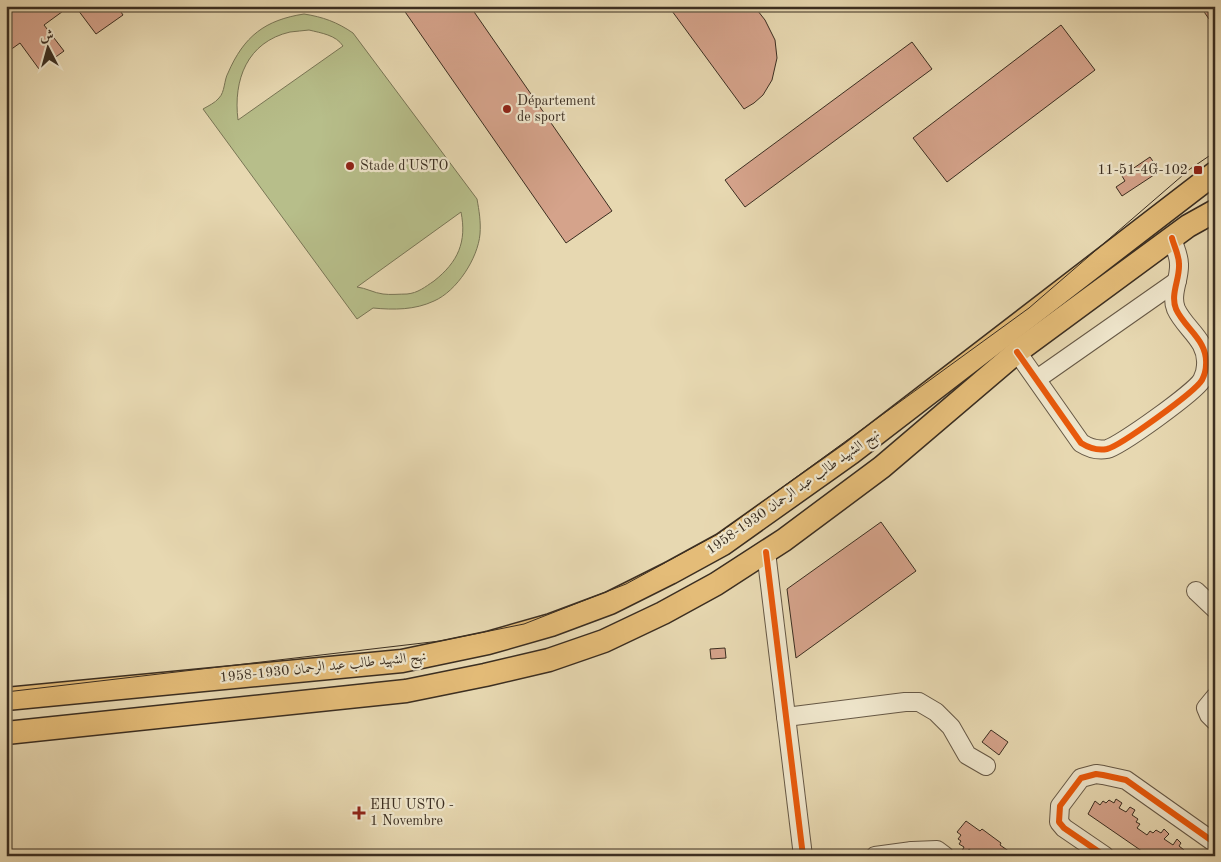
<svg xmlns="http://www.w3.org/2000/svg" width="1221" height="862" font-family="'Old Standard TT',Amiri,serif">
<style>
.green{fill:#b7be8a;stroke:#797656;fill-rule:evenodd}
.building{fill:#d5a38b;stroke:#3b2e21}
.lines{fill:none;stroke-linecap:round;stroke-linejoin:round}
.minor-casing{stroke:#665845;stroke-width:20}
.major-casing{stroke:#3b2e21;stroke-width:25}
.minor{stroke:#efe6cc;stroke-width:18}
.major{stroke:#e4bc78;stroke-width:22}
.tram{stroke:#3b2e21;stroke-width:1}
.cycleway-casing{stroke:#efe6cc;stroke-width:9}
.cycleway{stroke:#e8590c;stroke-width:6}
.poi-dot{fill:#8f2418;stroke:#efe6cc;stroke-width:2}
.labels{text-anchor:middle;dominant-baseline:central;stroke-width:4.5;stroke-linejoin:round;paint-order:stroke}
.poi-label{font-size:14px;fill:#3b2e21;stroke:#efe6cc;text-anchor:start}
.street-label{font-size:14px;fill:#3b2e21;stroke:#efe6cc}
</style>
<rect width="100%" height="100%" fill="#e7d8b1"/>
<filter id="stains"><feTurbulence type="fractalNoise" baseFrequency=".004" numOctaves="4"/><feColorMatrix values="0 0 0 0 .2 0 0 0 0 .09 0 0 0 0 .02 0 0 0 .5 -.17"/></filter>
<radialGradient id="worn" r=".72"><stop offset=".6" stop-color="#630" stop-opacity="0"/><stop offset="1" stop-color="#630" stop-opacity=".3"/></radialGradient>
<!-- green -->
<path class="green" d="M 304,14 C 323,17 337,22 353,33 L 477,199 C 479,210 481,222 480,234 C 478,258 457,291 434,301 C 415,310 394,310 373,308 L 357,319 L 203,109 C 208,106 215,103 219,98 C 225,92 224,80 228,73 C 244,36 265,20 304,14 ZM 309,30 C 321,33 336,35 343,46 L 238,120 C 233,80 247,42 290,32 C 296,31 303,31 309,30 ZM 461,212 C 467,242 458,262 434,281 C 425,287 418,293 407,294 C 400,294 390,295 383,294 C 374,293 366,288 357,287 Z"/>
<!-- building -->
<g class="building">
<polygon points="11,6 70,6 44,25 64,51 39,69 20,43 6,53 6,10"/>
<polygon points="75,6 117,6 123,15 96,34"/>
<polygon points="401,6 470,6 612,211 566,243"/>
<polygon points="678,6 754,6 765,20 775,40 777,58 772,80 763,95 754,103 744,109 672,11"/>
<polygon points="1200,6 1215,6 1215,15 1209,19"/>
<polygon points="1061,25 1095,70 947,182 913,138"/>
<polygon points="912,42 932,69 745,207 725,180"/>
<polygon points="1150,157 1160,171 1122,196 1116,187 1125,181 1122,176"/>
<polygon points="881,522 916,571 796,658 787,589"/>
<polygon points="725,648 726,658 711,659 710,649"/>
<polygon points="991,730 1008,742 999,755 982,742"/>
<polygon points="1116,799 1122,803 1119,808 1126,812 1130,807 1135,810 1132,815 1138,819 1136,822 1140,824 1137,828 1147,835 1150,831 1153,833 1156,830 1161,833 1164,829 1169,834 1164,839 1173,845 1177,839 1181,843 1179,846 1184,850 1182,852 1186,856 1149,856 1088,814 1095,801 1100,805 1103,801 1106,803 1109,800 1114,803"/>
<polygon points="966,821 980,831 982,829 1001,843 1000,845 1010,852 1008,856 977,856 969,849 966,854 962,851 964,847 959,844 961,841 958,839 961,835 957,832"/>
</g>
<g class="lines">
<defs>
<g id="minor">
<path d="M 1017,352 L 1081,443 C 1089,448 1097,451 1107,449 C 1120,446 1195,392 1202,380 C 1204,376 1206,370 1206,365 C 1208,340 1185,329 1176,309 C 1170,294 1180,279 1179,264 C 1179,255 1174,246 1172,238"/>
<polyline points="1037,379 1177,281"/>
<polyline points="766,552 803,856"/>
<polyline points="1196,591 1215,609"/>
<polyline points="1215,697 1206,708 1209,715 1215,721"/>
<polyline points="786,717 905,702 919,702 936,712 951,727 967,755 986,766"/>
<polyline points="912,851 937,850 945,856"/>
<polyline points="875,856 912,851 913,856"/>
<polyline points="1105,856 1064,828 1059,822 1060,806 1081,778 1096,774 1103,775 1126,780 1215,843"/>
</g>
<g id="major">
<polyline points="6,699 402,661 488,643 551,625 610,603 670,573 723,544 851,453 1215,173"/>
<polyline points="6,733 406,691 485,675 549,660 604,641 663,613 716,584 784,540 882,467 1017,352 1188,226 1215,211"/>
</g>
</defs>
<!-- minor casing -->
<use href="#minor" class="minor-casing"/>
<!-- major casing -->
<use href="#major" class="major-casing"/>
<!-- minor -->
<use href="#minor" class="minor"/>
<!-- major -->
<use href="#major" class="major"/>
<!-- tram -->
<polyline class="tram" points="6,692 440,641 524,624 626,584 718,534 1029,308 1190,169 1215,152"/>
<defs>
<g id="cycleway">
<path d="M 1017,352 L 1081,443 C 1089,448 1097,451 1107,449 C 1120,446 1195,392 1202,380 C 1204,376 1206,370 1206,365 C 1208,340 1185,329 1176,309 C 1170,294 1180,279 1179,264 C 1179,255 1174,246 1172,238"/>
<polyline points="766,552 803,856"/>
<polyline points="1105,856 1064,828 1059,822 1060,806 1081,778 1096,774 1103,775 1126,780 1215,843"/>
</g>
</defs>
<!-- cycleway casing -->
<use href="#cycleway" class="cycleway-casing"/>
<!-- cycleway -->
<use href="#cycleway" class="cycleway"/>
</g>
<!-- markers -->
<g class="poi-dot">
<circle cx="507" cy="109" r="5"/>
<circle cx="350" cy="166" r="5"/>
<rect x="1193" y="165" width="10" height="10" rx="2.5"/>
<path d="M356.5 805.5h5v5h5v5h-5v5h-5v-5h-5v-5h5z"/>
</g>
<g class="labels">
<!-- poi labels -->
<g class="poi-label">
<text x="517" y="101">Département<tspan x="517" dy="16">de sport</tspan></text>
<text x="360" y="166">Stade d'USTO</text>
<text x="1188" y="170" text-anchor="end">11-51-4G-102</text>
<text x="370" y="805">EHU USTO -<tspan x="370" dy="16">1 Novembre</tspan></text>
</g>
<!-- street labels -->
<g class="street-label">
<text transform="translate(793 492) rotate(-35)">نهج الشهيد طالب عبد الرحمان 1930-1958</text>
<text transform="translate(323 667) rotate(-6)">نهج الشهيد طالب عبد الرحمان 1930-1958</text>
</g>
</g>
<!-- margin -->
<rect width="1221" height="862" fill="none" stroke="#e7d8b1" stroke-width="25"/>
<rect x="8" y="8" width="1206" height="847" fill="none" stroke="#3b2e21" stroke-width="2.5"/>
<rect x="12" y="12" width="1196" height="837" fill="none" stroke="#3b2e21"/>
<!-- north arrow -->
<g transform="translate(48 48) rotate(354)" stroke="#efe6cc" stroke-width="4" paint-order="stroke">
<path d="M0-4L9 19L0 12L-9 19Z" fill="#3b2e21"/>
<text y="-8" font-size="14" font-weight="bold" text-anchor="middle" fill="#3b2e21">ش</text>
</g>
<rect width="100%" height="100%" filter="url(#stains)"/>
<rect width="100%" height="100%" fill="url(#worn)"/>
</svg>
